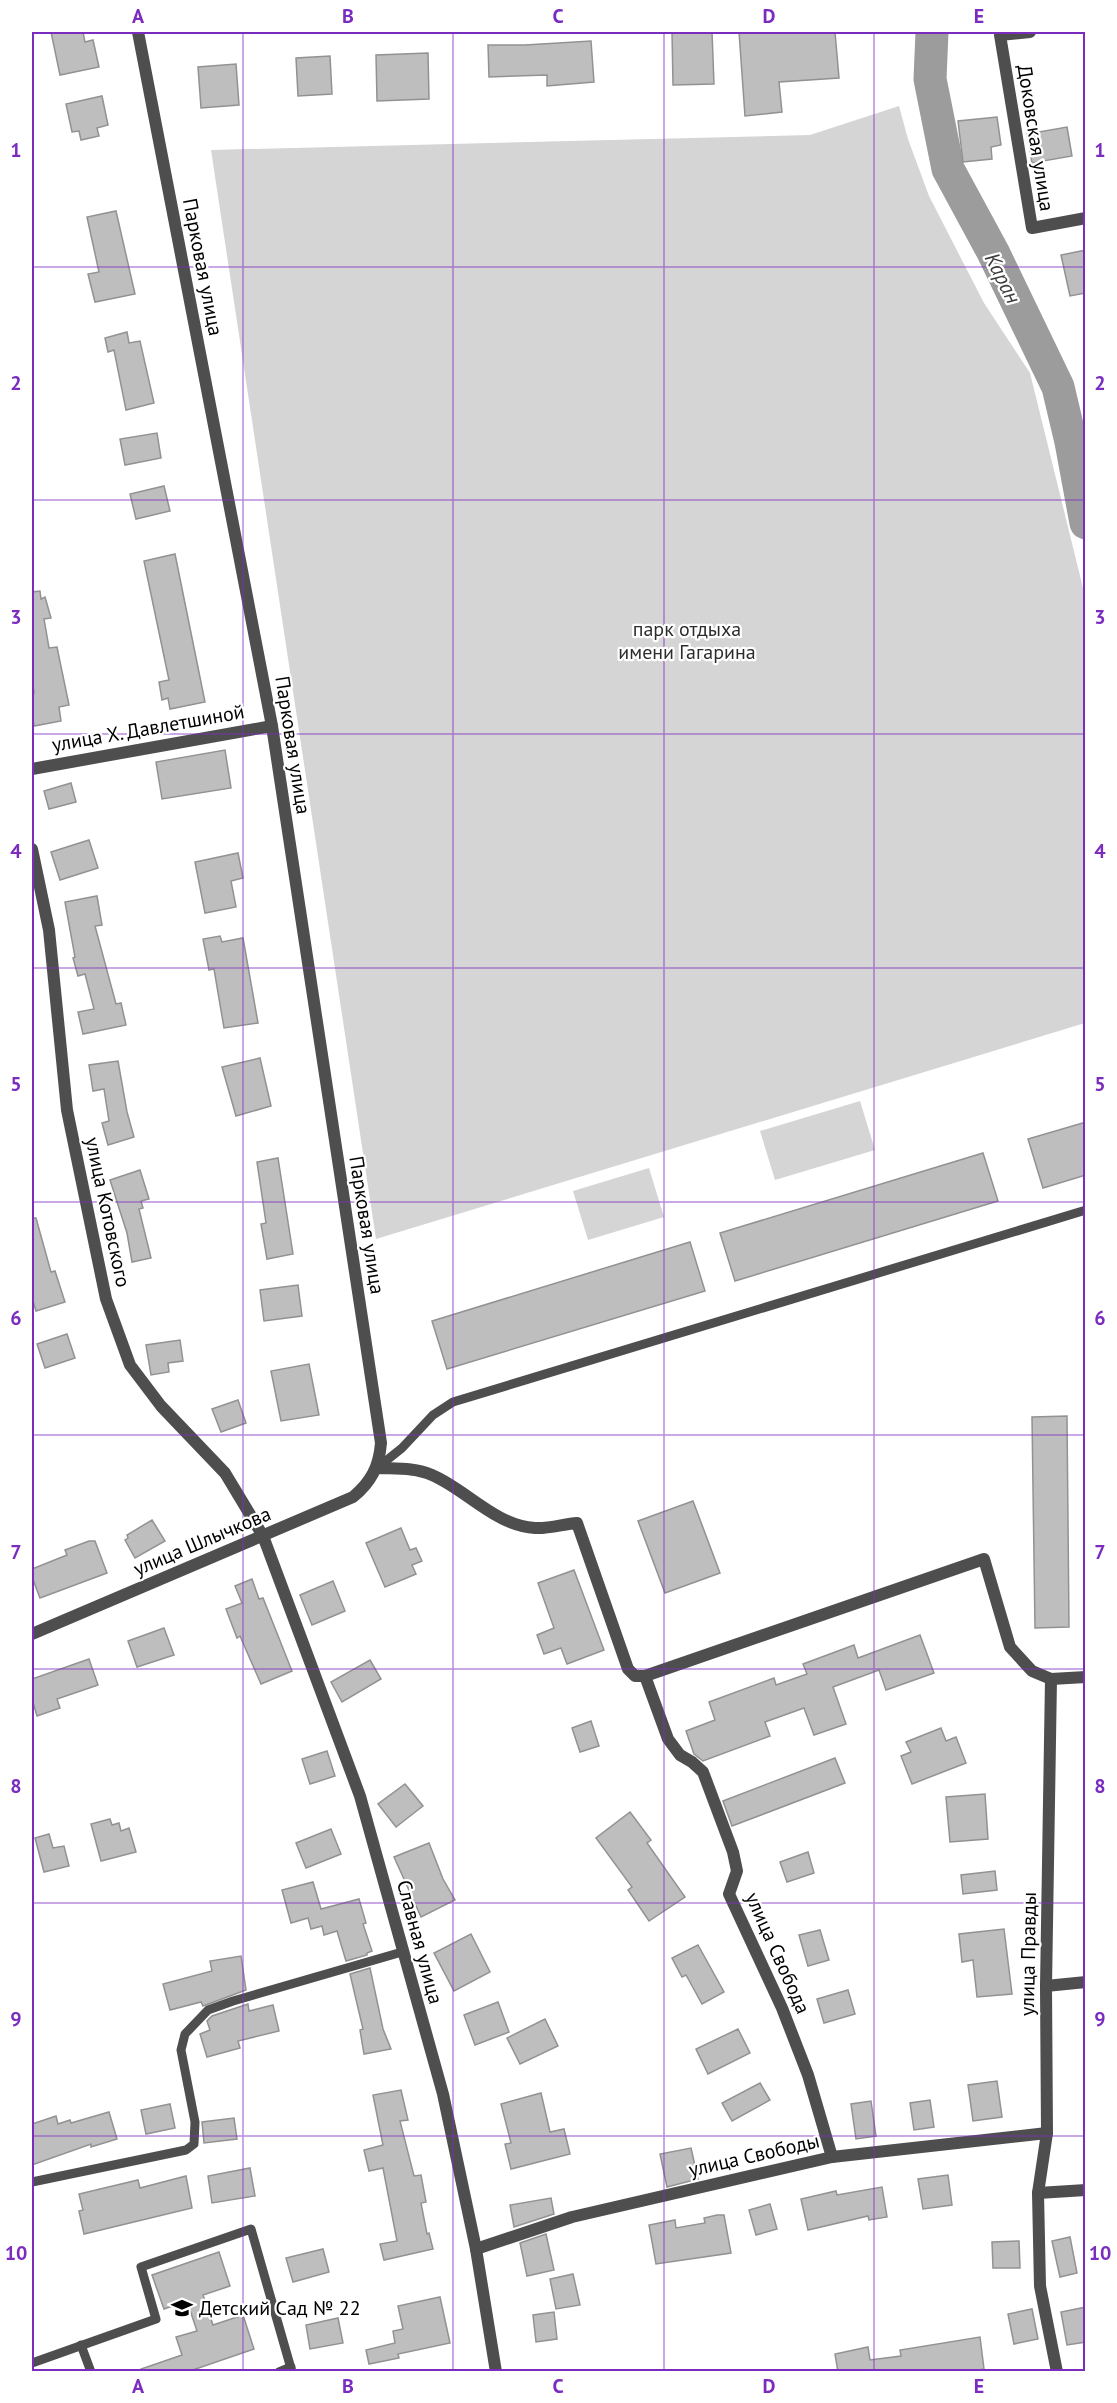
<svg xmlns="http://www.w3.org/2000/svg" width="1117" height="2403" font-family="'PT Sans',sans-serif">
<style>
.green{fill:#d5d5d5}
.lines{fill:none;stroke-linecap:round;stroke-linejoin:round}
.river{stroke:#9c9c9c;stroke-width:33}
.building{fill:#bebebe;stroke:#929292;stroke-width:1.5}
.service{stroke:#4e4e4e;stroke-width:9}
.minor{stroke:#4e4e4e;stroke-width:12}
.tertiary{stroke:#4e4e4e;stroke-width:12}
.grid{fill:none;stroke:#7b2cbf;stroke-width:1.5;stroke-opacity:0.55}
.labels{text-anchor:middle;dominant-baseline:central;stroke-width:4.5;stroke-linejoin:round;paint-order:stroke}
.street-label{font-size:20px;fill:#000;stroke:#fff}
.park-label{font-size:20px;fill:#2c2c2c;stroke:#fff}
.poi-label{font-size:20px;fill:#000;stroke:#fff;text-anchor:start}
.water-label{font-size:21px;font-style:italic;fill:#3d3d3d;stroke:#fff}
.neatline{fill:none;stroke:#7b2cbf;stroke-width:2}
.grid-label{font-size:20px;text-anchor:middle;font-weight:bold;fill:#7b2cbf}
</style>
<rect width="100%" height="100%" fill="#fff"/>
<!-- green -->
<g class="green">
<polygon points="899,106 908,139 929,196 984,303 1030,373 1085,596 1085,1023 376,1239 211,150 810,135"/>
<polygon points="860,1101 875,1150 775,1180 760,1131"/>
<polygon points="649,1168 664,1217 588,1240 573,1191"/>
</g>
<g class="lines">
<!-- river -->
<polyline class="river" points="932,32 930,79 948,169 993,252 1058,387 1071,442 1086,523"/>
</g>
<!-- building -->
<g class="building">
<polygon points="51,32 83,32 85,42 93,40 99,67 60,75"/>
<polygon points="672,32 712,32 714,84 673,85"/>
<polygon points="739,32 835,32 839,78 779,82 782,112 745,116"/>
<polygon points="591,41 594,82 547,86 547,75 489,77 488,45 525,45"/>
<polygon points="428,53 429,99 377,101 376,55"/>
<polygon points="330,56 332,94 298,96 296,58"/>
<polygon points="236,64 239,105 201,108 198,67"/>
<polygon points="102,96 108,125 97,128 99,136 81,140 79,131 72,132 66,104"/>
<polygon points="997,117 1001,145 991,147 992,159 963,162 958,121"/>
<polygon points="1067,127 1072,156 1032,163 1027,134"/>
<polygon points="116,211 135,294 95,302 88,274 99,272 87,217"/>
<polygon points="1086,250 1086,293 1070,296 1061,255"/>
<polygon points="127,332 129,343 140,341 154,403 126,410 114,350 108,352 105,338"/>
<polygon points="157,433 161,458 125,465 120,439"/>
<polygon points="164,486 170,511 136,519 130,494"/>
<polygon points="175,554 205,702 170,709 168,698 162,700 159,682 169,680 144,561"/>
<polygon points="40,591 41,599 45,597 51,618 44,619 49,648 57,647 69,705 59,707 61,721 34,726 32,712 32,694 34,693 32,677 32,592"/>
<polygon points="225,750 231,788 162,799 156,762"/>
<polygon points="71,783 76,802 49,809 44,791"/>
<polygon points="89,840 98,868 60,880 51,852"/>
<polygon points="238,853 243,878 231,881 236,907 205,913 195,862"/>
<polygon points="97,896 102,925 95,926 116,1004 121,1003 126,1025 83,1034 78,1012 94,1009 85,974 78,976 73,958 75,957 65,902"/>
<polygon points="220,936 222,942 243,938 258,1023 224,1028 214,969 209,970 203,939"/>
<polygon points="260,1058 271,1106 236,1116 222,1067"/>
<polygon points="118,1061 127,1112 134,1137 108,1145 102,1123 109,1121 104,1089 93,1091 89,1065"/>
<polygon points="1086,1122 1086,1175 1043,1188 1028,1139"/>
<polygon points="983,1153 998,1201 735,1281 720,1233"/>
<polygon points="278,1158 293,1254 267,1259 261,1224 266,1223 257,1162"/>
<polygon points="140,1170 149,1199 141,1201 143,1208 139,1209 151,1258 132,1262 127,1233 110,1180"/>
<polygon points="32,1218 36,1218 51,1272 55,1271 65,1302 36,1311 32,1298"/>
<polygon points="690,1242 705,1291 447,1369 432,1321"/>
<polygon points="298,1285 302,1316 264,1321 260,1290"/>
<polygon points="67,1334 75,1358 45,1368 37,1344"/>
<polygon points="180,1340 183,1361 168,1363 169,1372 151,1375 146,1345"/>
<polygon points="309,1364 319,1415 281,1421 271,1371"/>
<polygon points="238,1400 246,1423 221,1432 212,1409"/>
<polygon points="1067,1416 1069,1627 1035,1628 1032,1417"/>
<polygon points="693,1501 720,1573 665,1593 638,1521"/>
<polygon points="152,1520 165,1541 135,1558 125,1540 128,1538 127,1535"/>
<polygon points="401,1528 410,1550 416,1548 422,1561 412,1565 416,1574 385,1587 366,1543"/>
<polygon points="89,1541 95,1541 107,1573 40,1598 32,1577 32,1569 67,1555 65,1550"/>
<polygon points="574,1570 604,1650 567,1664 561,1648 544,1654 537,1635 554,1628 538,1583"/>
<polygon points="252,1579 259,1599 263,1598 292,1671 261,1684 240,1636 237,1638 226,1609 242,1603 235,1586"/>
<polygon points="333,1581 345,1611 312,1625 300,1595"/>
<polygon points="164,1628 174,1655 137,1667 128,1641"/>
<polygon points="920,1635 934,1673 886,1690 879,1670 833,1687 846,1724 814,1735 804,1708 765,1722 770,1736 703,1761 694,1754 686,1731 715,1720 709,1702 774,1678 776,1685 807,1674 803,1664 854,1645 858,1658"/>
<polygon points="89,1659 98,1685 57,1699 60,1708 37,1716 32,1699 32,1679"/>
<polygon points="370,1660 381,1679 342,1702 331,1682"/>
<polygon points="591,1721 599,1746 580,1752 572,1728"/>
<polygon points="941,1728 946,1741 956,1737 966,1763 912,1784 901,1756 911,1752 906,1742"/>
<polygon points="327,1751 335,1776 310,1784 302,1759"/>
<polygon points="835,1758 845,1783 732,1826 723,1801"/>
<polygon points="405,1784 423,1806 396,1827 378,1804"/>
<polygon points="985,1794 988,1839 950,1842 946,1797"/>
<polygon points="630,1812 651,1840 647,1843 685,1897 649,1921 628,1890 632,1887 596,1838"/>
<polygon points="110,1819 112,1825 119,1823 121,1831 129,1828 136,1852 101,1861 91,1824"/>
<polygon points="331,1829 341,1854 306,1868 296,1843"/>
<polygon points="49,1834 53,1848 64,1846 69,1866 44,1872 35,1838"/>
<polygon points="429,1843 443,1879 455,1900 421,1917 394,1857"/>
<polygon points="808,1852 814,1873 787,1882 780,1862"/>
<polygon points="995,1871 997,1890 963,1894 961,1875"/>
<polygon points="313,1882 321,1909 359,1899 366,1923 363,1924 372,1951 367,1953 367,1955 346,1961 337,1931 324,1935 322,1926 311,1929 308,1918 291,1923 282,1890"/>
<polygon points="1004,1929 1012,1994 977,1997 973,1960 962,1962 959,1934"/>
<polygon points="820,1930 829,1960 808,1966 799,1935"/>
<polygon points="471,1934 490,1972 454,1991 434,1953"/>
<polygon points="698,1945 724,1992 702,2004 686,1975 682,1977 672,1958"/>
<polygon points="241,1956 246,1990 203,2006 201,2002 170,2010 163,1984 212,1971 210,1961"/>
<polygon points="370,1968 383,2029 391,2049 364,2054 360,2030 363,2029 350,1974"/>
<polygon points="848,1990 855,2014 824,2023 817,1999"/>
<polygon points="498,2002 509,2032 475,2045 464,2015"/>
<polygon points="248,2004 249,2011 273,2005 279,2031 238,2041 240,2048 207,2057 200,2034 210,2030 207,2021 212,2016"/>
<polygon points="545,2019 558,2046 520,2064 507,2038"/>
<polygon points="738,2029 750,2053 708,2074 696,2049"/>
<polygon points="997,2081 1002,2117 973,2121 968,2085"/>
<polygon points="760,2083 770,2100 732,2121 722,2103"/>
<polygon points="401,2090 408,2120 400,2121 414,2176 421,2175 426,2202 421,2203 427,2234 429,2233 433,2249 384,2260 380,2244 397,2241 383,2168 369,2171 364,2150 383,2145 373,2095"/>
<polygon points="541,2093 550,2132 564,2129 570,2154 511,2169 505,2144 511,2143 501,2104"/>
<polygon points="930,2100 934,2127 914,2130 910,2103"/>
<polygon points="871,2101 876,2136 856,2139 851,2104"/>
<polygon points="170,2104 175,2128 146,2134 141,2110"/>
<polygon points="109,2112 117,2139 91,2147 91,2144 32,2165 32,2124 56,2116 58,2124 70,2120 71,2123"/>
<polygon points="234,2118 237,2139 204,2143 202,2122"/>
<polygon points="691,2148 698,2179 667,2187 660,2154"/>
<polygon points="250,2168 255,2196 212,2203 208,2176"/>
<polygon points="948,2175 952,2205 923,2209 918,2179"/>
<polygon points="186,2176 192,2208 84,2234 79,2211 83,2210 79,2194 138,2180 140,2188"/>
<polygon points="882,2187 887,2217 869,2220 868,2216 808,2230 801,2199 836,2191 837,2195"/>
<polygon points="551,2198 554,2214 514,2227 510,2205"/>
<polygon points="770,2204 777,2229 756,2235 749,2210"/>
<polygon points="717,2215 724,2215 731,2253 656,2264 649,2225 675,2220 676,2228 705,2223 704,2218"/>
<polygon points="546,2234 554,2270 527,2276 520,2243"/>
<polygon points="1070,2237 1077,2273 1060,2277 1052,2241"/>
<polygon points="1019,2241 1020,2268 993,2268 992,2242"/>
<polygon points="323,2249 329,2272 293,2282 286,2258"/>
<polygon points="219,2252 230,2286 203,2295 213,2325 243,2315 254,2349 187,2372 141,2372 141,2369 182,2355 176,2337 197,2331 187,2301 164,2309 152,2275"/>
<polygon points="573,2274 580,2305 556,2309 550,2279"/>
<polygon points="440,2297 450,2343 398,2354 399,2358 369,2364 366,2350 395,2343 393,2331 403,2329 398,2306"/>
<polygon points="1086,2307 1086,2342 1067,2345 1061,2312"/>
<polygon points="1032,2309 1038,2339 1014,2344 1008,2314"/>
<polygon points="554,2312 557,2339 536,2342 533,2315"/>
<polygon points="338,2318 343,2343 310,2349 306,2325"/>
<polygon points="980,2337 984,2369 969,2372 838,2372 835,2354 868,2347 870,2360 901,2356 900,2350"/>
</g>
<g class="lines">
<!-- service -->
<g class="service">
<polyline points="377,1468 402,1448 433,1415 453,1402 1086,1210"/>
<polyline points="32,2182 186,2150 194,2144 195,2122 181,2050 185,2034 208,2010 233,2001 402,1952"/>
<polyline points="81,2345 91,2372"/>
<polyline points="32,2363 156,2319 141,2267 251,2229 292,2372"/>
<polyline points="279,2372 291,2367"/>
</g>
<!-- minor -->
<g class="minor">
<polyline points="1030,32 1000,35 1032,228 1086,218"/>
<polyline points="32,769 272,726"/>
<polyline points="32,849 49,930 67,1110 106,1299 130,1365 161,1406 225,1473 263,1536 360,1796 443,2094 476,2249 496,2372"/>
<path d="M 376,1468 C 395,1469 414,1467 432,1475 C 467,1490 494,1525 535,1528 C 548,1529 564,1524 577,1523 L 628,1669 L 635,1676 L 645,1676 L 984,1559 L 1010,1647 L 1032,1671 L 1051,1679 L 1046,1986 L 1047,2133 L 1038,2193 L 1040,2286 L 1057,2372"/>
<polyline points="645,1676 668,1739 680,1755 692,1762 703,1772 733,1852 737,1871 729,1894 782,2008 808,2075 832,2157"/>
<polyline points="1051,1679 1086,1677"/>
<polyline points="1046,1986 1086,1982"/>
<polyline points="1038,2193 1086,2190"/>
<polyline points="476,2249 572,2217 832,2157 1047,2133"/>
</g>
<!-- tertiary -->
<path class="tertiary" d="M 32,1634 L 353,1497 C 371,1482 379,1467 381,1443 L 272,726 L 138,32"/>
</g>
<!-- grid -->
<path class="grid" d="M 243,32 L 243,2372M 453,32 L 453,2372M 664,32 L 664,2372M 874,32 L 874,2372M 32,267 L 1086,267M 32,500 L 1086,500M 32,734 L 1086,734M 32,968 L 1086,968M 32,1202 L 1086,1202M 32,1435 L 1086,1435M 32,1669 L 1086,1669M 32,1903 L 1086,1903M 32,2136 L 1086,2136"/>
<!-- icons -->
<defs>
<symbol id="school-bare" viewBox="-9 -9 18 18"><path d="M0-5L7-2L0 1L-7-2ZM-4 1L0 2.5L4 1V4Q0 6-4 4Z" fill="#000" stroke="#fff" stroke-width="2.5" paint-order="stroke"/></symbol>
</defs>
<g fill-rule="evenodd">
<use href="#school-bare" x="167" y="2293" width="30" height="30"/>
</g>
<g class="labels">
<!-- street labels -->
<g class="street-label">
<text transform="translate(1036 138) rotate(81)">Доковская улица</text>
<text transform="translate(203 267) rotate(79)">Парковая улица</text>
<text transform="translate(148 728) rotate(-10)">улица Х. Давлетшиной</text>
<text transform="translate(293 745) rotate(81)">Парковая улица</text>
<text transform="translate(108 1212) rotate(78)">улица Котовского</text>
<text transform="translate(367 1225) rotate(81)">Парковая улица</text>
<text transform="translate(202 1541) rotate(-23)">улица Шлычкова</text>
<text transform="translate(420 1942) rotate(75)">Славная улица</text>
<text transform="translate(778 1953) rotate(66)">улица Свобода</text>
<text transform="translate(1028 1954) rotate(-89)">улица Правды</text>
<text transform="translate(754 2155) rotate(-13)">улица Свободы</text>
</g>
<!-- park labels -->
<g class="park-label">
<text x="687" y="629">парк отдыха<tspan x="687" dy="23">имени Гагарина</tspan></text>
</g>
<!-- poi labels -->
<g class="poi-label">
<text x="199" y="2308">Детский Сад № 22</text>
</g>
<!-- water labels -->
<g class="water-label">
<text transform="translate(1003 278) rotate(63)">Каран</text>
</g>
</g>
<!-- border -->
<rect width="1117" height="2403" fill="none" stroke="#ffffff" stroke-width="66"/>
<rect x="33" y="33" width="1051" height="2337" class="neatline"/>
<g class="grid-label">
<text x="138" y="23">A</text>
<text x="348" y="23">B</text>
<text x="558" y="23">C</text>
<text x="769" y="23">D</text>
<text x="979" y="23">E</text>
<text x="16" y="157">1</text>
<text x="1100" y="157">1</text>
<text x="16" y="390">2</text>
<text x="1100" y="390">2</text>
<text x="16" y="624">3</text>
<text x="1100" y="624">3</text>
<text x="16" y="858">4</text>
<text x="1100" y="858">4</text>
<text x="16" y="1091">5</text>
<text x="1100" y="1091">5</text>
<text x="16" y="1325">6</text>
<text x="1100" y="1325">6</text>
<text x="16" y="1559">7</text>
<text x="1100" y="1559">7</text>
<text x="16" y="1793">8</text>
<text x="1100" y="1793">8</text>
<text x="16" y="2026">9</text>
<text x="1100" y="2026">9</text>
<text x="16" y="2260">10</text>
<text x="1100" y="2260">10</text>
<text x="138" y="2393">A</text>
<text x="348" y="2393">B</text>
<text x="558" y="2393">C</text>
<text x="769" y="2393">D</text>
<text x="979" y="2393">E</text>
</g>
</svg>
